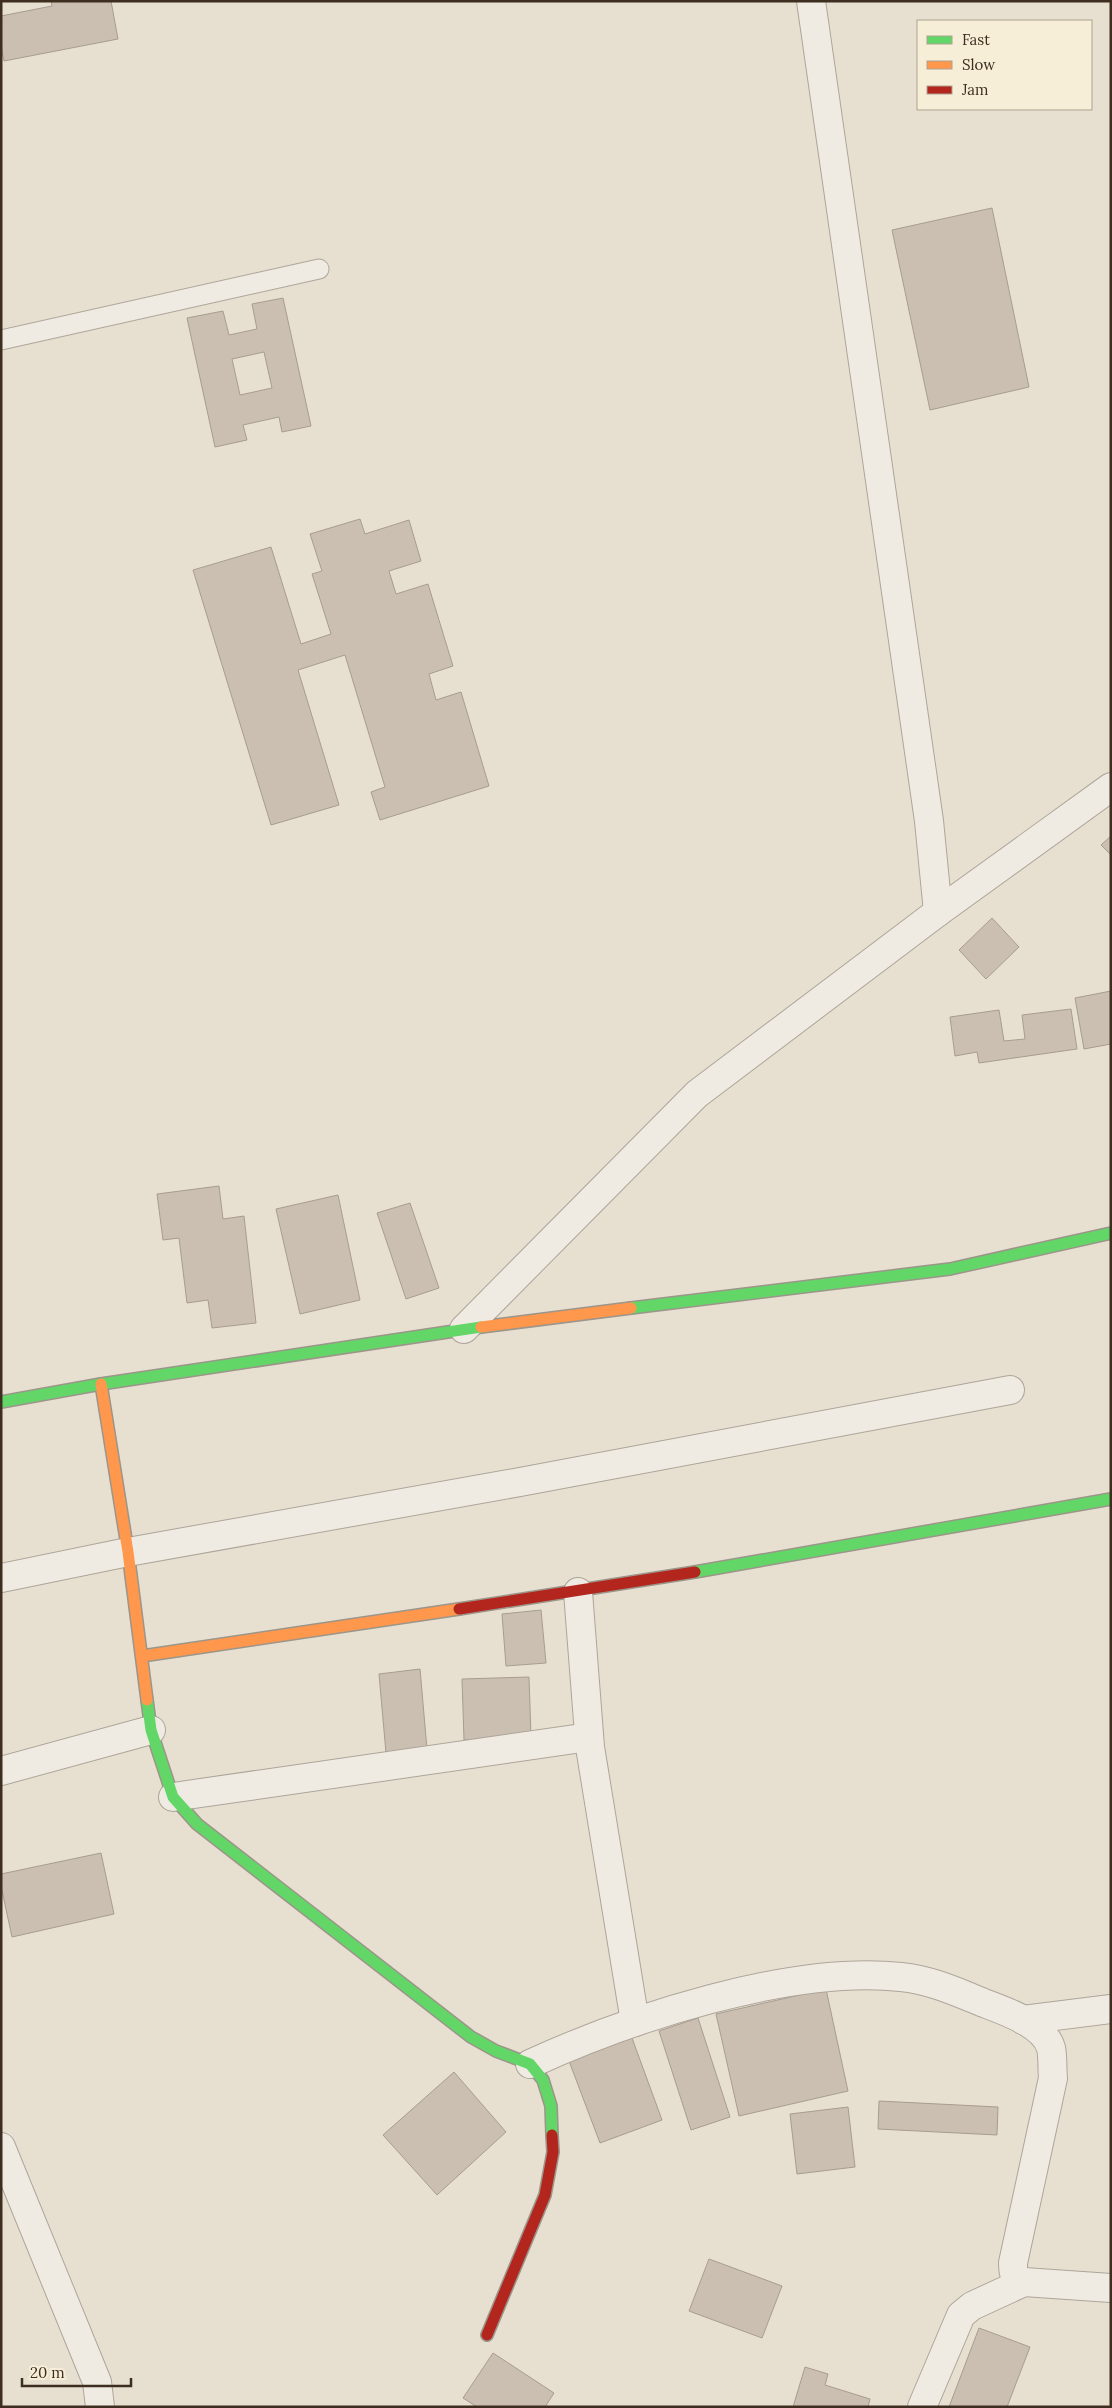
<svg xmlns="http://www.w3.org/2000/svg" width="1112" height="2408" font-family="Lora,serif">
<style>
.building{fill:#cbbfb2;stroke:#a89c90;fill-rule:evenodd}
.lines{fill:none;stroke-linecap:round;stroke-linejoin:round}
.lane-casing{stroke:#ada599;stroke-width:21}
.street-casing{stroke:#ada599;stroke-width:30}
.fast-casing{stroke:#9c958a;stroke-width:14}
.slow-casing{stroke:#9c958a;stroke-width:14}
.jam-casing{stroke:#9c958a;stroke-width:14}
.lane{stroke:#efebe3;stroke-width:19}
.street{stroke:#efebe3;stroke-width:28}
.fast{stroke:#63d668;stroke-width:11}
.slow{stroke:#ff974d;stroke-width:11}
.jam{stroke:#b3261e;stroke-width:11}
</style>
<rect width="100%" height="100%" fill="#e7e0d1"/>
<!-- building -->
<g class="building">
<polygon points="51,1 111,1 118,39 4,61 1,46 1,16 52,6"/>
<polygon points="992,208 1029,387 930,410 892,230"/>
<path d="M 283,298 L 311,426 L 282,432 L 279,417 L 243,425 L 247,440 L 215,447 L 187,318 L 223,311 L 229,335 L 257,329 L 252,304 ZM 264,352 L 272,388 L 240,395 L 232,359 Z"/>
<polygon points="360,519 365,534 409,520 421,561 389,571 396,594 428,584 453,666 429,674 436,700 461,692 489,786 380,820 371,792 385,787 345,655 298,670 339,805 271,825 193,570 271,547 301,644 331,634 312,574 322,571 310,534"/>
<polygon points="1111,836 1111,855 1101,845"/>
<polygon points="992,918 1019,947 986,979 959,950"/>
<polygon points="1111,991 1111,1044 1084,1049 1075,998"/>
<polygon points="1071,1009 1077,1049 979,1063 977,1052 955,1056 950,1017 999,1010 1004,1041 1025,1039 1022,1015"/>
<polygon points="219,1186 223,1219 244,1216 256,1323 212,1328 208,1300 187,1303 179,1238 163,1240 157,1194"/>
<polygon points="338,1195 360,1300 300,1314 276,1209"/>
<polygon points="410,1203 439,1288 406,1299 377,1213"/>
<polygon points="541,1610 546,1663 506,1666 502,1614"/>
<polygon points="420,1669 427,1749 386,1753 379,1674"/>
<polygon points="529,1677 531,1737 464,1740 462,1679"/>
<polygon points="101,1853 114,1914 12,1937 1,1886 1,1874"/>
<polygon points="826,1989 848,2091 739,2116 716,2014"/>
<polygon points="698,2018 730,2117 691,2130 659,2031"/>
<polygon points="632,2038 662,2120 600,2143 569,2061"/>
<polygon points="454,2072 506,2132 437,2195 383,2135"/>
<polygon points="879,2101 998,2107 997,2135 878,2129"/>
<polygon points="848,2107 855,2167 797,2174 790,2114"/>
<polygon points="709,2259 782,2286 762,2338 689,2311"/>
<polygon points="979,2328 1030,2347 1007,2407 949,2407"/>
<polygon points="493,2353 554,2393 545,2407 477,2407 463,2398"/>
<polygon points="805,2367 828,2374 825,2385 870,2399 868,2407 793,2407"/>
</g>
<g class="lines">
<defs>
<polyline id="lane" points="1,340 319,269"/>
<g id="street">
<polyline points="811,1 929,821 938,912"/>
<polyline points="464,1329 697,1094 938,912 1111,787"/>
<polyline points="1,1578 128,1552 520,1482 1010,1390"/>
<polyline points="578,1592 590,1747 635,2022"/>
<polyline points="1,1771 151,1730"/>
<polyline points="173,1797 589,1737"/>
<polyline points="1023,2020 1111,2009"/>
<path d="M 530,2064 C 630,2018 791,1965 901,1977 C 931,1980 957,1992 984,2003 C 1005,2011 1044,2024 1051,2048 C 1053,2057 1052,2069 1053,2078 L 1013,2263 C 1013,2274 1014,2278 1024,2282 L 1111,2288"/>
<polyline points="1,2147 97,2382 100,2407"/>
<polyline points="922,2407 961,2315 972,2306 1024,2282"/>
</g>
<g id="fast">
<polyline points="631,1308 950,1269 1111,1233"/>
<polyline points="1,1402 101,1384 481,1327"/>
<polyline points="695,1572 1111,1499"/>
<polyline points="147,1700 151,1730 173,1797 197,1824 471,2037 496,2051 530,2064 543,2080 551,2106 552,2135"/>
</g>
<g id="slow">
<polyline points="481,1327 631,1308"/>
<polyline points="101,1384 128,1552 147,1700"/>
<polyline points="142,1656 459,1609"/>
</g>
<g id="jam">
<polyline points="459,1609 695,1572"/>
<polyline points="487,2335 545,2195 553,2152 552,2135"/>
</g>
</defs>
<!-- lane casing -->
<use href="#lane" class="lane-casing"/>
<!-- street casing -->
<use href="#street" class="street-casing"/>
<!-- fast casing -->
<use href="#fast" class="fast-casing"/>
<!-- slow casing -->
<use href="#slow" class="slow-casing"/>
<!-- jam casing -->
<use href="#jam" class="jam-casing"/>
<!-- lane -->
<use href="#lane" class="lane"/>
<!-- street -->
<use href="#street" class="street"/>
<!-- fast -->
<use href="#fast" class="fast"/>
<!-- slow -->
<use href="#slow" class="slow"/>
<!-- jam -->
<use href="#jam" class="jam"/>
</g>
<!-- border -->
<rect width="1112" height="2408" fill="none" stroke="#3d2e20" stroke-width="5"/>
<!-- legend -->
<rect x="917" y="20" width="175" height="90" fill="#f7eed8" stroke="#ada18e"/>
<rect x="927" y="36" width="25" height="8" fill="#63d668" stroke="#ada18e"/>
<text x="962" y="45" font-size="15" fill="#3d2e20">Fast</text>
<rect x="927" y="61" width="25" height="8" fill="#ff974d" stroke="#ada18e"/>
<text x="962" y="70" font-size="15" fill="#3d2e20">Slow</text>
<rect x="927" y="86" width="25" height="8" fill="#b3261e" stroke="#ada18e"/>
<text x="962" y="95" font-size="15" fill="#3d2e20">Jam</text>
<!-- scale -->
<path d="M22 2378v8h109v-8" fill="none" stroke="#3d2e20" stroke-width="2.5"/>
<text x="30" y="2378" font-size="15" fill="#3d2e20" stroke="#f7eed8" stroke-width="4" paint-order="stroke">20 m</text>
</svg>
